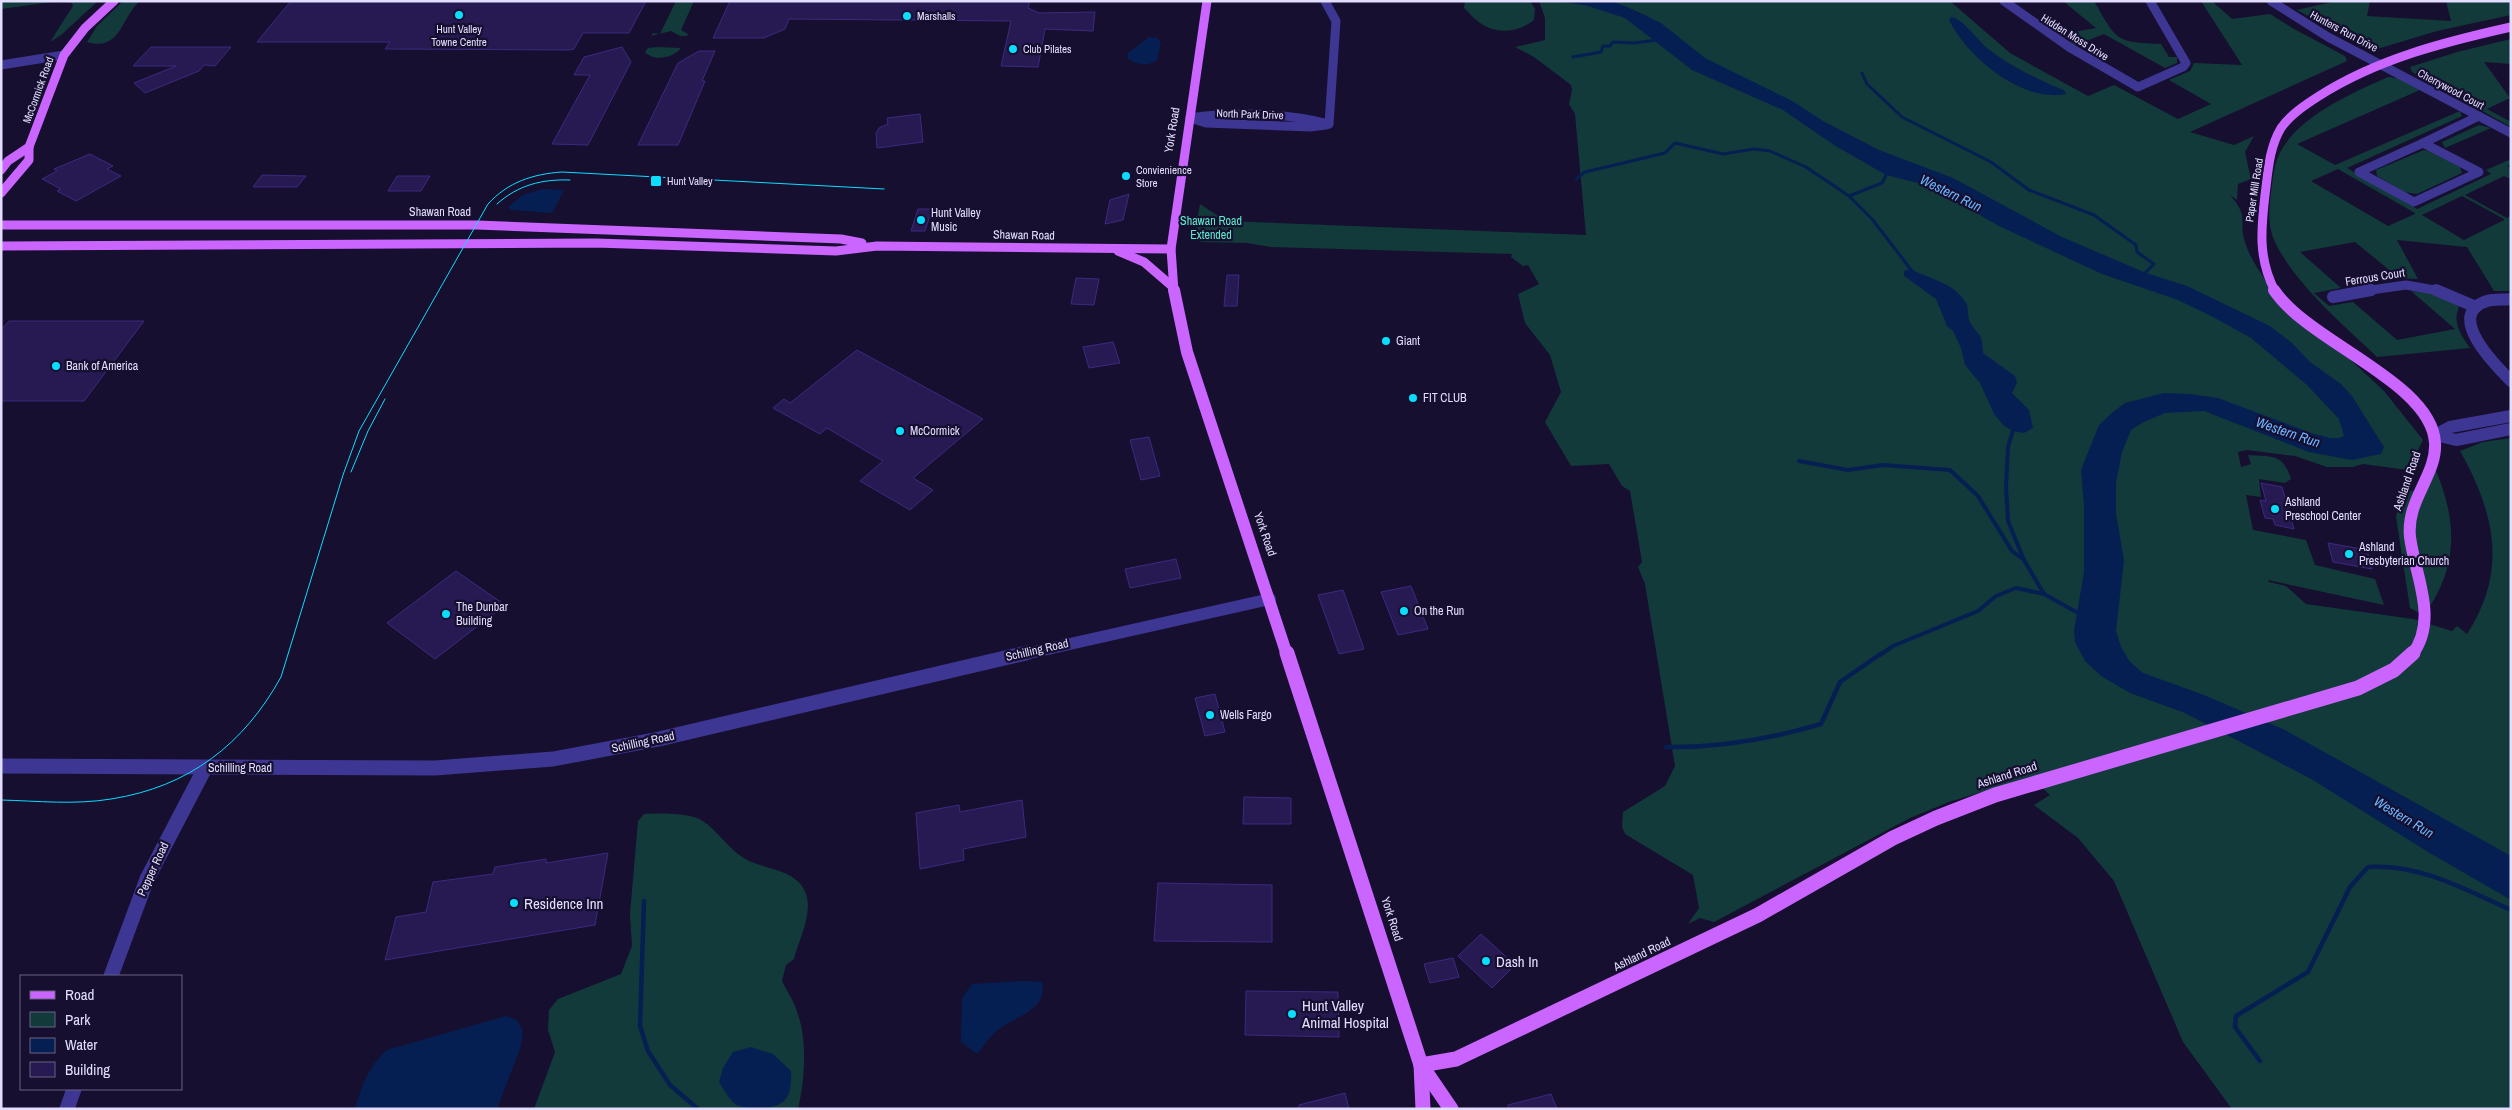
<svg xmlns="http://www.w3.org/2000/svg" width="2512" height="1110" font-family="'Archivo Narrow',sans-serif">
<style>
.green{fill:#123a3a;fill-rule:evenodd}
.water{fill:#061f52}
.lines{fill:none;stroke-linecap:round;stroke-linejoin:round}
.stream-far2{stroke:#061f52;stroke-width:3}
.stream-far1{stroke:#061f52;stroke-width:4}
.stream{stroke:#061f52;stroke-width:4.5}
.building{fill:#271a52;stroke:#3d2980}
.minor-far2{stroke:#3d3693;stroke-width:9}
.minor-far1{stroke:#3d3693;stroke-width:12}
.minor{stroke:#3d3693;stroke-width:15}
.major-far2{stroke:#ca65ff;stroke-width:9}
.major-far1{stroke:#ca65ff;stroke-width:12}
.major{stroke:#ca65ff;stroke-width:15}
.tram{stroke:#0adeff;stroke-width:1}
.poi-dot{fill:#0adeff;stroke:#160f2f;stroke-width:2}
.labels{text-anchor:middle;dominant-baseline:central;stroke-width:4.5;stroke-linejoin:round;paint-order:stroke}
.far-poi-label{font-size:11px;fill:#e3deff;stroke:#160f2f;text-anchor:start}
.far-street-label{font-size:11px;fill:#e3deff;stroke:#160f2f}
.street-label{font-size:12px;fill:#e3deff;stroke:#160f2f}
.poi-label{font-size:12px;fill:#e3deff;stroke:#160f2f;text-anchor:start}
.park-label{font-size:12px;fill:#5deccd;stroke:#160f2f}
.water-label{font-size:14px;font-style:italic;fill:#6cb6ff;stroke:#160f2f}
.near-poi-label{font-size:15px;fill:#e3deff;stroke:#160f2f;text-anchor:start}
</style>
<rect width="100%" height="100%" fill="#160f2f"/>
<!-- green -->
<g class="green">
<polygon points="1,1 60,1 1,9"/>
<polygon points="63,1 98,1 61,35 50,42 73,6 72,3"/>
<path d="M 123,1 L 140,1 C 121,17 121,52 87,42 L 97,26 Z"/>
<polygon points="676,1 694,1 681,30 688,34 687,36 680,36 671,31 651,36 653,33 660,34"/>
<path d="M 1465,1 L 1530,1 L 1535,9 L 1534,20 C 1516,34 1493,35 1475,19 C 1471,16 1468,11 1464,8 Z"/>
<path d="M 1539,1 C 1574,1 1618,7 1645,32 L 1647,16 L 1611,1 L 1950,1 L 2010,53 L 2088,96 L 2114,85 L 2178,119 L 2211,104 L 2169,80 L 2190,71 L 2194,63 L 2242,65 L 2201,1 L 2212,1 L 2232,19 L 2270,14 L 2294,29 L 2345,56 L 2347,61 L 2190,132 L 2234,145 L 2254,136 L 2245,152 L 2251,179 L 2238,184 L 2237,200 L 2230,195 C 2250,218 2238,219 2245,242 C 2249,256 2258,269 2266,281 L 2384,391 L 2423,440 L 2408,470 L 2363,464 L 2353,467 L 2327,467 L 2295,456 L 2247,450 L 2238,452 L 2241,467 L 2251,464 L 2248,455 C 2272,457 2283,453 2291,479 L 2285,483 L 2259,479 L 2261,497 L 2246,495 L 2253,530 L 2306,540 L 2315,565 L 2375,579 L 2384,605 L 2268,580 L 2269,582 L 2286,586 L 2306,604 L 2413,619 L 2452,631 L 2457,626 L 2467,634 C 2508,571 2495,513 2460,451 L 2483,442 L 2511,438 L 2511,1109 L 2232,1109 L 2183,1042 L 2114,881 L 2078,838 L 2034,805 L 2050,795 L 2030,777 L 1949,802 L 1910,818 L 1714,922 L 1700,918 L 1688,924 L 1699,908 L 1693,875 L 1625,834 L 1622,827 L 1623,812 L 1665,786 L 1675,766 L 1645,584 L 1638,567 L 1642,562 L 1630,491 L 1622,486 L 1609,464 L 1571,466 L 1545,422 L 1561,392 L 1550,355 L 1525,323 L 1518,294 L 1539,284 L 1528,265 L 1523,266 L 1511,257 L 1512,254 L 1271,247 L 1247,243 L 1201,242 L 1194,239 L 1200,204 L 1226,221 L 1586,235 L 1575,114 L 1569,104 L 1572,90 L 1571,85 L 1534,57 L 1515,47 L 1545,40 L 1545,18 Z"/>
<path d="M 2063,1 L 2094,1 C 2117,41 2115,42 2161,44 L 2169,57 L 2177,57 L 2177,63 L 2165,68 L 2104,34 L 2073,46 L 2067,43 L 2072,40 L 2062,34 L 2096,28 Z"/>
<polygon points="2336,1 2370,1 2367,16 2451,21 2446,1 2511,1 2511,15 2437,31 2377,49 2367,47 2297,10"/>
<polygon points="2511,39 2511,64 2484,62 2510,98 2487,109 2511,122 2511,127 2412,72 2410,67 2457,52"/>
<path d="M 657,47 L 681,48 C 673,58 654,62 645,52 L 648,48 Z"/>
<path d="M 2388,77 L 2398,78 L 2420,90 L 2297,144 L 2335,165 L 2460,111 L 2462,116 L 2347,168 L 2417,209 L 2491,174 L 2486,170 L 2511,159 L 2511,164 L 2507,166 L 2511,168 L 2511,179 L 2504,176 L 2465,195 L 2507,218 L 2511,216 L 2511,291 L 2494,291 L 2467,247 L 2397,240 L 2418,279 L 2399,278 L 2355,242 L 2300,252 L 2341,288 L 2314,293 L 2329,306 L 2353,302 L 2397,340 L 2455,329 L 2411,291 C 2426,292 2450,294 2459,307 C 2452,323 2461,335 2470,348 L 2377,357 C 2347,328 2312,299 2288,264 C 2269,236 2267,225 2271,193 C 2272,184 2273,175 2275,166 C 2286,121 2350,94 2388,77 ZM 2338,169 L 2415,213 L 2415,214 L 2388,226 L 2311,181 ZM 2462,196 L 2504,219 L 2504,220 L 2464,240 L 2422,215 Z"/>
<polygon points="2479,125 2491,128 2445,148 2442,142"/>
<polygon points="2424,150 2429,151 2460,167 2462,173 2417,194 2404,192 2377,176 2376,170"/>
<path d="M 2434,466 C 2457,519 2460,566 2424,615 L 2410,608 L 2396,517 L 2402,488 L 2422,494 Z"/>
<path d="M 644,814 C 659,813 682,813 697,818 C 717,827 727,850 749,861 C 769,870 798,870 806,894 C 813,914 799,939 794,959 L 786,965 L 782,981 C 786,990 793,999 796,1009 C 808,1038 805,1079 798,1109 L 534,1109 L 555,1052 L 548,1030 L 549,1010 L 558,999 L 621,974 L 632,946 L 630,914 L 638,821 Z"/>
</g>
<!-- water -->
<g class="water">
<polygon points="1561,1 1611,1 1627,7 1661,23 1705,58 1794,102 1823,121 1879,150 1953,178 2062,237 2146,273 2187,286 2270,326 2292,343 2310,362 2341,384 2352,396 2384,447 2381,454 2352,460 2309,452 2204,411 2165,413 2144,422 2131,430 2122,452 2116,483 2116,513 2124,560 2116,631 2121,647 2130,662 2143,673 2204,695 2283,729 2511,856 2511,900 2428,852 2313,780 2185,713 2130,693 2101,676 2085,661 2075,642 2074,630 2084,572 2084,506 2081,470 2099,425 2113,412 2125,403 2164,393 2190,394 2218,398 2311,433 2330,438 2339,438 2344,436 2339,419 2307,385 2251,338 2211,316 2178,300 2102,274 2001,227 1926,185 1886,175 1834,145 1783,110 1692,70 1625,18 1588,6"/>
<path d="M 1951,17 C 1961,17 1978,40 1986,47 C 2009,66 2038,79 2065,91 L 2066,94 C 2022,103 1967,57 1949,20 Z"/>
<path d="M 1149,37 L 1157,38 L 1161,43 L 1157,60 C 1149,67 1134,65 1127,57 L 1128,53 Z"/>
<polygon points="542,189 564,190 552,213 511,210 508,207 523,195"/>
<path d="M 1910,269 C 1929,279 1954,282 1966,303 C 1969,308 1967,316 1970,322 C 1979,338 1982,330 1983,353 L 2015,376 L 2017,383 L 2012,393 L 2029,410 L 2033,428 L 2024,433 L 2013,431 L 2004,426 L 1994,414 L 1980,383 L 1965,365 L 1961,348 L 1953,331 L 1947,326 L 1936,299 L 1904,276 L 1904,271 Z"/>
<path d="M 1020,981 L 1042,982 C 1048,1010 1017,1015 998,1030 C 990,1036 984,1046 977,1054 L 961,1042 L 962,998 L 972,984 Z"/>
<path d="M 506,1016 L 517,1020 L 523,1031 L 521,1046 L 497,1109 L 355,1109 C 362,1086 368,1066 387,1050 Z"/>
<path d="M 751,1047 L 773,1054 L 791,1071 C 791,1082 792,1093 784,1101 C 775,1110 745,1110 735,1104 C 729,1099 723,1088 719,1082 L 723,1068 L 733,1052 Z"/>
</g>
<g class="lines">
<!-- stream-far2 -->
<g class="stream-far2">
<polyline points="1573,57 1601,52 1603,46 1610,46 1613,42 1634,43 1657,40"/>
<polyline points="1862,73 1867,84 1902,117 1991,162 2029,190 2094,215 2136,245 2137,252 2154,264 2143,275"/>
<polyline points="1576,179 1585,172 1665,153 1675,143 1723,154 1754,149 1770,151 1806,167 1849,196 1882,183 1888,171"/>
<polyline points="1849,196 1872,219 1912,271"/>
</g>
<!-- stream-far1 -->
<g class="stream-far1">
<polyline points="2014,427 2008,447 2006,487 2008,521 2024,560 2044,594 2080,614"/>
<polyline points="1799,461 1848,470 1883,465 1950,470 1978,496 2012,551 2024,560"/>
<polyline points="1880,655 1893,646 1978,611 1996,596 2016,588 2044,594"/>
</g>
<!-- stream -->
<g class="stream">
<path d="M 1666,747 C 1719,748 1770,739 1821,724 L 1840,682 L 1882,653"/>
<polyline points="644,901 640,1026 648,1051 670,1085 698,1109"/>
<path d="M 2260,1061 L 2235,1027 L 2236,1016 L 2308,972 L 2350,887 L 2368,867 C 2421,864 2464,889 2511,910"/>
</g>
</g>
<!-- building -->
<g class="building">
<polygon points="291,1 646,1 629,33 583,33 574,49 569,50 385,49 390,42 257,42"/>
<polygon points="730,1 1030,1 1028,8 1039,13 1095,12 1093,31 1045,29 1038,67 1001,66 1011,21 789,19 785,29 764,38 713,38"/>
<polygon points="151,47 231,47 215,66 204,65 199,71 145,93 134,83 176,66 133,66"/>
<polygon points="622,47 631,62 588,145 552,144 590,75 574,75 584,57"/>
<polygon points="699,51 715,51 702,81 705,81 678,145 638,145 678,63"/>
<polygon points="920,114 923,142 877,148 876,133 879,128 888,124 887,118"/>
<polygon points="90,154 113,166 107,169 121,176 76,201 57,191 61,189 42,179 57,171 54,169"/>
<polygon points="262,175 306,176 297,187 253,187"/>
<polygon points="397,176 430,176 421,191 388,191"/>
<polygon points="1129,194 1123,220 1105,224 1110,200"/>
<polygon points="918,209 932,209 925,231 911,231"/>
<polygon points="1227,275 1239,275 1237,306 1224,306"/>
<polygon points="1076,278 1099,279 1094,305 1071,304"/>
<polygon points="9,321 144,321 84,401 1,401 1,330"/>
<polygon points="1113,342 1120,363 1089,368 1083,347"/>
<polygon points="857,350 983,419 913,478 933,490 910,510 860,481 883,461 827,428 820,434 773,408 784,399 790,403"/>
<polygon points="1149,437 1160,476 1141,480 1130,440"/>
<polygon points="2261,483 2282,487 2294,529 2275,525 2273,519 2265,518 2260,500 2266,501"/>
<polygon points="2328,543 2367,550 2372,569 2333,562"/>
<polygon points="1176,559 1181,578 1130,588 1125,569"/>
<polygon points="456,571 505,605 435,659 387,623"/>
<polygon points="1411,586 1428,629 1398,635 1381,592"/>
<polygon points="1343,590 1364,649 1339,654 1318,595"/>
<polygon points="1215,694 1225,732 1205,736 1195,698"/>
<polygon points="1244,797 1291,798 1291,824 1243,824"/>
<polygon points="1022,800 1026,837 963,849 964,860 920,869 916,813 959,805 960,812"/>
<polygon points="608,853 595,925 385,960 396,917 426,912 433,882 493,874 495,867 546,859 546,863"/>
<polygon points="1158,883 1272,885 1272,942 1154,941"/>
<polygon points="1481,934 1515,965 1492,988 1458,956"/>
<polygon points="1453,958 1459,977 1430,983 1424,964"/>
<polygon points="1246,991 1338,992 1339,1037 1245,1035"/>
<polygon points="1345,1093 1349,1109 1299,1109 1299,1105"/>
<polygon points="1551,1094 1557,1109 1508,1109 1508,1105"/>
</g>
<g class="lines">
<!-- minor-far2 -->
<g class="minor-far2">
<polyline points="1325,1 1336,21 1329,124"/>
<polyline points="2004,1 2069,47 2138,87 2183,67 2186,63 2150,1"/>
<polyline points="2271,1 2328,37 2511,133"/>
<polyline points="1,65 64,55"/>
<path d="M 1190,118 C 1235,111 1285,113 1329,124"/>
<polyline points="1190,118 1206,123 1310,127 1326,125"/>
<polygon points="2423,143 2479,172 2414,202 2359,172"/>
<polyline points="2423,143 2479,116"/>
<polyline points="2364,291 2406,285 2440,291"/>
</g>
<!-- minor-far1 -->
<g class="minor-far1">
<polyline points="2436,290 2476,307"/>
<polyline points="2333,297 2371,290"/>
<path d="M 2511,299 C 2504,300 2494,299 2487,301 C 2444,314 2495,365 2511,381"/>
<polyline points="2435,435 2450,427 2511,416"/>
<polyline points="2435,435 2456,440 2511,429"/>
<polyline points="1021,655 1270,599"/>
</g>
<!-- minor -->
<g class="minor">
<polyline points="1,766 435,768 553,759 659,739 1026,653"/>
<polyline points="111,976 147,879 205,768"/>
<polyline points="67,1109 74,1089"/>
</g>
<!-- major-far2 -->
<g class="major-far2">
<polyline points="1,170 8,161 29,147"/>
<polyline points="1,193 29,160 29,147 64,55 85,28 114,1"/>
<polyline points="1,225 477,225 841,239 862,243"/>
<polyline points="1,246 596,243 836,251 877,246 1171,249"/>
<polyline points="1118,251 1144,262 1173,287"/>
<polyline points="1174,291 1171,249 1207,1"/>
<path d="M 2275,291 C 2258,259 2261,229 2265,195 C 2268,172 2269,148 2281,128 C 2290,115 2305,105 2319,96 C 2377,59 2444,42 2511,27"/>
</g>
<!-- major-far1 -->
<g class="major-far1">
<polyline points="1174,290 1187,352 1287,655"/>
<path d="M 2274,290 C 2308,342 2432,382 2435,443 C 2437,475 2406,500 2410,537 C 2415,576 2439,619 2412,655"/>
</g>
<!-- major -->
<g class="major">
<polyline points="1287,653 1421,1065 1423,1109"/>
<polyline points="1421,1065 1456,1059 1758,915 1893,838 1936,818 1995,795 2358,688 2394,670 2413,653"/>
<polyline points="1421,1065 1451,1109"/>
</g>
<!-- tram -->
<g class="tram">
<path d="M 497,204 C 518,185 542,179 570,180"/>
<polyline points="351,472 368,431 385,399"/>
<path d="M 1,800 C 38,801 75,805 111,799 C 189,787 244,744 281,677 L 343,475 L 359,431 L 488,204 C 508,182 533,174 562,172 L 884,189"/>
</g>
</g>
<!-- markers -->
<g class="poi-dot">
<circle cx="459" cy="15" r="5"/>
<circle cx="907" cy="16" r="5"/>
<circle cx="1013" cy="49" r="5"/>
<circle cx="1126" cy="176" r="5"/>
<rect x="650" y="175" width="12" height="12" rx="2.5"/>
<circle cx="921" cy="220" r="5"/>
<circle cx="1386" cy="341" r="5"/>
<circle cx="56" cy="366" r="5"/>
<circle cx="1413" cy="398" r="5"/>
<circle cx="900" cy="431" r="5"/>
<circle cx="2275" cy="509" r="5"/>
<circle cx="2349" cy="554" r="5"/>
<circle cx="1404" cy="611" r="5"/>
<circle cx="446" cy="614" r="5"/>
<circle cx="1210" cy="715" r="5"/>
<circle cx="514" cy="903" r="5"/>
<circle cx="1486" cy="961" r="5"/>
<circle cx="1292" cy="1014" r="5"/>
</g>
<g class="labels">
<!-- far-poi labels -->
<g class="far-poi-label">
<text x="917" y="16">Marshalls</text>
<text x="459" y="29" text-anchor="middle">Hunt Valley<tspan x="459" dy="13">Towne Centre</tspan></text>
<text x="1023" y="49">Club Pilates</text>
<text x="1136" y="170">Convienience<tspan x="1136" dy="13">Store</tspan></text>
<text x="667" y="181">Hunt Valley</text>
</g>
<!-- far-street labels -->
<g class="far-street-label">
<text transform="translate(2344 31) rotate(28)">Hunters Run Drive</text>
<text transform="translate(2075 37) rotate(32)">Hidden Moss Drive</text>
<text transform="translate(2451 89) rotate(28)">Cherrywood Court</text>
<text transform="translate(38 90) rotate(-70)">McCormick Road</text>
<text transform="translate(1250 114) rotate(2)">North Park Drive</text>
<text transform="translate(2254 190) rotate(-81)">Paper Mill Road</text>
</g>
<!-- street labels -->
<g class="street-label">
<text transform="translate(1172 130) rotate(-81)">York Road</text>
<text x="440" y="212">Shawan Road</text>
<text transform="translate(1024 235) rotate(1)">Shawan Road</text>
<text transform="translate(2375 277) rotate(-9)">Ferrous Court</text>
<text transform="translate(2407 481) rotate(-71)">Ashland Road</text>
<text transform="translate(1265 534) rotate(71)">York Road</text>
<text transform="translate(1037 650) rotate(-13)">Schilling Road</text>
<text transform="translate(643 742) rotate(-12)">Schilling Road</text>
<text x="240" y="768">Schilling Road</text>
<text transform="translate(2007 775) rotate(-18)">Ashland Road</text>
<text transform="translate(153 869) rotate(-65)">Pepper Road</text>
<text transform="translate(1392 919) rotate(72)">York Road</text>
<text transform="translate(1642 954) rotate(-26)">Ashland Road</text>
</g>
<!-- poi labels -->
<g class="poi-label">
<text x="931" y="213">Hunt Valley<tspan x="931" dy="14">Music</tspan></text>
<text x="1396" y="341">Giant</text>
<text x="66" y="366">Bank of America</text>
<text x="1423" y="398">FIT CLUB</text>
<text x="910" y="431">McCormick</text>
<text x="2285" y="502">Ashland<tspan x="2285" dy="14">Preschool Center</tspan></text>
<text x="2359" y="547">Ashland<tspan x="2359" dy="14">Presbyterian Church</tspan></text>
<text x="456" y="607">The Dunbar<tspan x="456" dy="14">Building</tspan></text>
<text x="1414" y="611">On the Run</text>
<text x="1220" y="715">Wells Fargo</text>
</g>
<!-- park labels -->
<g class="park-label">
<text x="1211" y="221">Shawan Road<tspan x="1211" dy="14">Extended</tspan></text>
</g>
<!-- water labels -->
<g class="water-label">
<text transform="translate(1951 193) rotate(26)">Western Run</text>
<text transform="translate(2288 432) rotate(19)">Western Run</text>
<text transform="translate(2404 817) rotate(31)">Western Run</text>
</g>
<!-- near-poi labels -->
<g class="near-poi-label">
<text x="524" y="903">Residence Inn</text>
<text x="1496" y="961">Dash In</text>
<text x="1302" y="1005">Hunt Valley<tspan x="1302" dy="17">Animal Hospital</tspan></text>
</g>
</g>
<!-- border -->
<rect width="2512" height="1110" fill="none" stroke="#e3deff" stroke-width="5"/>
<!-- legend -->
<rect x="20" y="975" width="162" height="115" fill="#160f2f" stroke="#686282"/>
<rect x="30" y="991" width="25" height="8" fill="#ca65ff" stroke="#686282"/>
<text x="65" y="1000" font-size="15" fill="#e3deff">Road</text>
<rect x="30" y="1012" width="25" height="15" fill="#123a3a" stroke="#686282"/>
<text x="65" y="1025" font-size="15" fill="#e3deff">Park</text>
<rect x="30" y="1038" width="25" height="15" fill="#061f52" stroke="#686282"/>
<text x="65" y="1050" font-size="15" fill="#e3deff">Water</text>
<rect x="30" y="1062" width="25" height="15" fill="#271a52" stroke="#686282"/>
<text x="65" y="1075" font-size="15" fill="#e3deff">Building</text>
</svg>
